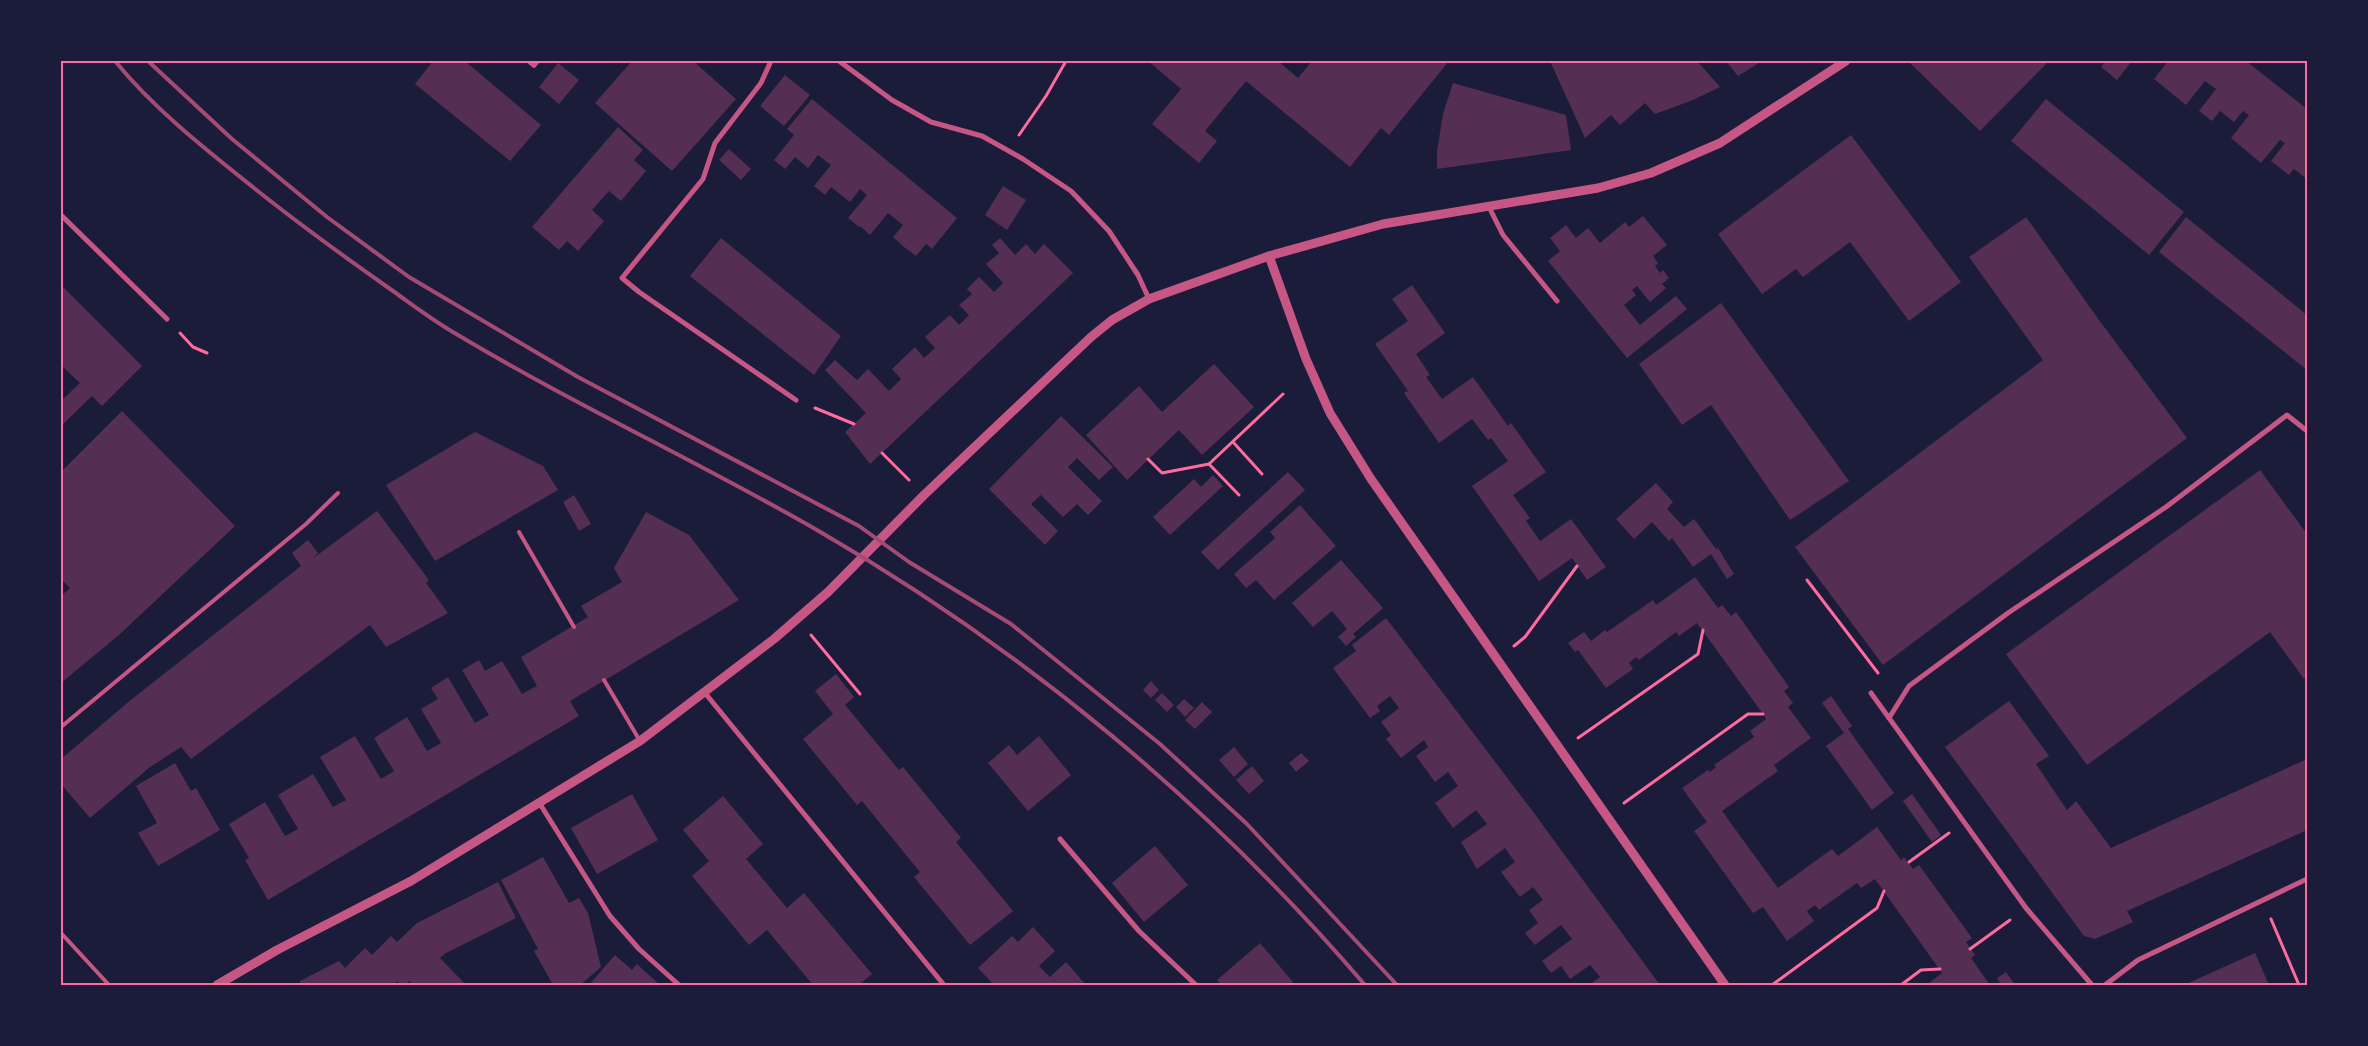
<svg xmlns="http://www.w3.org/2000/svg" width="2368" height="1046" font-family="Rubik,sans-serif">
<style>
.building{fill:#542f53}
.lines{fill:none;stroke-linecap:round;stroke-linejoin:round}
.path{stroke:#ff6b9d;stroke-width:3}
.service{stroke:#c65784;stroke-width:4}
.minor{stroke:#c65784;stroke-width:5}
.tertiary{stroke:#c65784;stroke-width:9}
.rail{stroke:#a44b75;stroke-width:4}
.neatline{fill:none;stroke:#ff6b9d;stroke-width:2}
</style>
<rect width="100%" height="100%" fill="#1b1b3a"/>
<!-- building -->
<g class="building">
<polygon points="433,61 465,61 541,125 510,161 415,84"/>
<polygon points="632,61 693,61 736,99 672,171 595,103"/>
<polygon points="1148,61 1278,61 1298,78 1312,61 1449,61 1389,135 1381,128 1350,167 1246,81 1205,131 1217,141 1199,163 1152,124 1181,89"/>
<polygon points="1550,61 1697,61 1720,87 1693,100 1655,114 1645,103 1620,125 1611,115 1585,138"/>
<polygon points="1726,61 1762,61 1738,76"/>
<polygon points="1912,61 2049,61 1980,131 1910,63"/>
<polygon points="2106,61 2132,61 2117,80 2101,67"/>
<polygon points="2168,61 2246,61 2307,109 2307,179 2294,169 2289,175 2271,161 2285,143 2280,140 2261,163 2231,138 2249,115 2243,111 2234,122 2220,111 2212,121 2199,111 2216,89 2205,81 2186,105 2154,79"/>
<polygon points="558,63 579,80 559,104 539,87"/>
<polygon points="785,75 810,95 784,126 760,106"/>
<polygon points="1453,83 1566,115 1571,150 1437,169 1437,151 1443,114"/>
<polygon points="812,99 957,218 932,249 926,244 916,256 904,247 893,237 903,225 888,213 870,235 860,226 859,227 848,218 867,195 860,189 850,202 831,187 825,195 814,186 831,165 818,155 808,168 795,157 785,169 774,160 794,135 787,129"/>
<polygon points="2046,99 2184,212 2149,255 2011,141"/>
<polygon points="618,127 643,150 634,160 646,171 621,201 609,191 592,210 604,221 578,251 567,241 559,250 532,227"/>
<polygon points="1851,135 1961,282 1909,321 1850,242 1803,277 1796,269 1762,294 1718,234"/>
<polygon points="729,149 751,169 741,180 719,160"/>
<polygon points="1003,186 1026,200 1007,230 985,215"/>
<polygon points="1643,216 1667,245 1653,256 1658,263 1655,266 1660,273 1663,270 1669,278 1662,284 1666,288 1650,302 1637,286 1632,290 1636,295 1624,305 1640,325 1676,296 1687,309 1627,358 1548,261 1560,251 1550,238 1566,225 1576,238 1588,228 1600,243 1625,222 1629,227"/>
<polygon points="2026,217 2099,320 2187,438 1883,665 1795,547 2043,360 1969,257"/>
<polygon points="2186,217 2307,315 2307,370 2159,252"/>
<polygon points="721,238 841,336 814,375 690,276"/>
<polygon points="1000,238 1015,255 1026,244 1035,254 1044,244 1073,273 870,464 845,432 866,413 825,370 835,360 857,380 868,369 889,391 901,379 892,369 915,347 924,358 935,348 925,337 937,326 950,315 959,325 969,315 959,305 972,294 967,289 979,277 994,292 1003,283 986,264 999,253 992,245"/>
<polygon points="61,285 142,366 102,406 92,396 61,426 61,401 80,383 61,365"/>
<polygon points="1412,285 1445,333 1416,354 1430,375 1426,377 1442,399 1473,377 1508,426 1511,423 1546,472 1513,495 1530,518 1526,521 1540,541 1571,519 1606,567 1587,580 1572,558 1539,581 1472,486 1508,461 1491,438 1488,440 1472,419 1439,443 1404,393 1408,391 1375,344 1408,321 1392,299"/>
<polygon points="1721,303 1849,481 1790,520 1711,405 1682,425 1639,364"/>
<polygon points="1214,364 1254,407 1202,455 1179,430 1127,480 1086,435 1139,386 1162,412"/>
<polygon points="122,411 235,526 120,634 61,683 61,596 70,588 61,579 61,472"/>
<polygon points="1061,416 1113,467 1099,480 1077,458 1068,467 1102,501 1088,515 1077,504 1063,517 1041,495 1031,504 1058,531 1045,545 989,489"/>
<polygon points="475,432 543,466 558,490 435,561 386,485"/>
<polygon points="2260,470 2307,534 2307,677 2304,679 2270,632 2087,765 2006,654"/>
<polygon points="1288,472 1305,490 1218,570 1201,552"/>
<polygon points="1213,475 1223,486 1170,535 1153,517 1194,479 1201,487"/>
<polygon points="1656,483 1673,502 1667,509 1684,527 1694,519 1716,549 1718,548 1734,574 1727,579 1711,554 1693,567 1672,538 1669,541 1652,522 1634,539 1616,519"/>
<polygon points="574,495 591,524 579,531 563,502"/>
<polygon points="1300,505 1336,546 1274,600 1256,580 1246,588 1234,574 1275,538 1270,532"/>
<polygon points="377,511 429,580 426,583 448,613 386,647 370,625 191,759 181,747 150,767 90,818 61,784 61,759 132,699 301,566 292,553 308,540 318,553 312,559"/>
<polygon points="646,512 689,535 739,600 570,701 579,716 268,900 245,860 249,858 229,824 265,802 285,836 298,829 278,795 313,774 333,807 346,800 320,757 355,736 381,779 394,771 374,738 407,717 427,751 441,743 421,709 438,699 431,688 448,677 475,723 489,715 462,670 479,660 485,671 502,661 522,694 537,686 521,657 588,617 581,606 622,582 614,568"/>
<polygon points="1341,560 1383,608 1353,634 1356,637 1346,646 1338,637 1347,629 1332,611 1313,627 1292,603"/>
<polygon points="1695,577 1718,608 1722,605 1731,616 1736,612 1789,687 1784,691 1793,703 1788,707 1811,738 1774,765 1778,771 1722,811 1778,888 1832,849 1838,856 1877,827 1901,860 1904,857 1913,869 1919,865 1972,938 1966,942 1975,955 1971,958 1990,985 1930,985 1929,983 1942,973 1875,879 1861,888 1857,883 1819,910 1815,905 1807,911 1814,921 1787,941 1763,907 1753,913 1694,831 1707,822 1682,788 1708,770 1710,772 1716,767 1714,765 1754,737 1750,731 1766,719 1763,714 1697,623 1679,636 1676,632 1639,660 1636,657 1629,663 1633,669 1606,688 1578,650 1575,652 1568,643 1584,632 1591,641 1605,630 1607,632 1653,600 1656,605"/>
<polygon points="1386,618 1531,809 1660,985 1589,985 1600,977 1590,965 1570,979 1561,966 1551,973 1542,961 1572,939 1561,925 1535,945 1525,933 1538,923 1529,910 1543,900 1533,887 1520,897 1510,884 1501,872 1515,862 1505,848 1477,869 1461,842 1487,824 1476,810 1453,828 1435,803 1458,786 1448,772 1435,782 1416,756 1428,747 1424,740 1401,758 1386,739 1391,735 1381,722 1399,708 1390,696 1377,706 1380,711 1370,718 1333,668 1356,651 1352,645"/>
<polygon points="836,674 854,697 845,705 899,770 903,767 961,838 956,842 1013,911 970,945 914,877 920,872 862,801 857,805 803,739 833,714 815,691"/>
<polygon points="1151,681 1159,690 1151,698 1143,690"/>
<polygon points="1162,693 1174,705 1167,712 1155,700"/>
<polygon points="1831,696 1852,726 1848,729 1894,793 1872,810 1826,746 1844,733 1822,703"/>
<polygon points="1184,699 1194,708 1185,717 1176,707"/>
<polygon points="2009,701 2049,756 2036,764 2067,810 2076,801 2111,848 2307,759 2307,830 2127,911 2133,922 2095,939 2084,936 1945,747"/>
<polygon points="1202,702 1212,712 1195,729 1185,720"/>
<polygon points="1039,736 1071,775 1028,811 988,763 1009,745 1017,755"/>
<polygon points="1234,747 1248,764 1234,777 1219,760"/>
<polygon points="1301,753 1309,761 1296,772 1289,763"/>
<polygon points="175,763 191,791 196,788 220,830 158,866 138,833 157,823 136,786"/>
<polygon points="1252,766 1264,781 1249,794 1236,780"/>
<polygon points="632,794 658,840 597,874 571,828"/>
<polygon points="1912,794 1941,835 1932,842 1903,801"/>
<polygon points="723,796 763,844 746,859 787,908 804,893 872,974 859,985 813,985 767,930 749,945 692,876 709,861 683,830"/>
<polygon points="1155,846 1188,885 1144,922 1112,883"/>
<polygon points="543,857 569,903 579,898 588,913 601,967 580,985 553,985 534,951 538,949 501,880"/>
<polygon points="498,882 516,918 446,953 440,958 466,985 412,985 409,981 405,985 401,985 397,981 394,985 300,985 300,981 339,961 345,968 365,948 372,955 391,936 397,942 417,923"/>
<polygon points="1033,927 1055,951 1039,966 1050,977 1066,962 1086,985 994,985 978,968 1012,936 1018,942"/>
<polygon points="1260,943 1293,982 1289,985 1221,985 1217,980"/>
<polygon points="2255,953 2269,985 2184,985"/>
<polygon points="615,955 632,970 637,964 660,985 589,985"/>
<polygon points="2006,972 2015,985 2001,985 1997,978"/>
</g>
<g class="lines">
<!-- path -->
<g class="path">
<polyline points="1019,135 1046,96 1066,61"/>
<polyline points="180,333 193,347 207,353"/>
<polyline points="815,408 854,424"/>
<polyline points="1233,442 1262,474"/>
<polyline points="882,453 909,480"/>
<polyline points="1148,459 1162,473 1209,464 1283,394"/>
<polyline points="1209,464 1239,495"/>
<polyline points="1807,580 1878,673"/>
<polyline points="811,635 860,694"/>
<polyline points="1514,646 1525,637 1577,566"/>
<polyline points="1578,738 1698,654 1703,630"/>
<polyline points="1624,803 1748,714 1763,714"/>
<polyline points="1909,862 1949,833"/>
<polyline points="2271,919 2299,985"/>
<polyline points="1970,949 2010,920"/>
<polyline points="1772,985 1877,908 1884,891"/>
<polyline points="1901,985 1921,970 1940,969"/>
</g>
<!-- service -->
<g class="service">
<polyline points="528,61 534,66 538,61"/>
<polyline points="519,532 574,627"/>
<polyline points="604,680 640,741"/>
<polyline points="61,727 306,524 338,493"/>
<polyline points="61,933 109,985"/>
</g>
<!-- minor -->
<g class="minor">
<polyline points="771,61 761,83 715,143 703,179 622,278 639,292 796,400"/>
<polyline points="839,61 892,100 931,122 982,136 1023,159 1071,191 1109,231 1138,275 1149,299"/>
<polyline points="1489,207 1503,235 1557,301"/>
<polyline points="61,215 167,319"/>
<polyline points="705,693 944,985"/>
<polyline points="1871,693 2026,908 2092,985"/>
<polyline points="1889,718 1909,686 2008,613 2166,507 2287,415 2307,431"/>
<polyline points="540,804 610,916 639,949 679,985"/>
<polyline points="1060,839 1139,931 1196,985"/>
<polyline points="2105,985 2138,960 2307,879"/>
</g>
<!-- tertiary -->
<g class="tertiary">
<polyline points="1269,256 1306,359 1330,413 1371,479 1725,985"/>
<polyline points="217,985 277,950 411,881 640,741 774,639 828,592 924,495 1091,337 1112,320 1149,299 1269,256 1383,224 1598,188 1651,173 1720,143 1846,61"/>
</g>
<!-- rail -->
<g class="rail">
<path d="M 115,61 C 154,109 205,149 254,188 C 299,224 346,258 393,291 C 414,306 435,322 458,335 C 575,405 699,462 817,530 C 1023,649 1211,805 1365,985"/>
<polyline points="148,61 232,139 327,217 409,277 578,377 859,526 909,562 1011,624 1160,744 1247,824 1397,985"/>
</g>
</g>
<!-- border -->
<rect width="2368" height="1046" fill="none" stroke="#1b1b3a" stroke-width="125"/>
<rect x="62" y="62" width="2244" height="922" class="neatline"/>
</svg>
